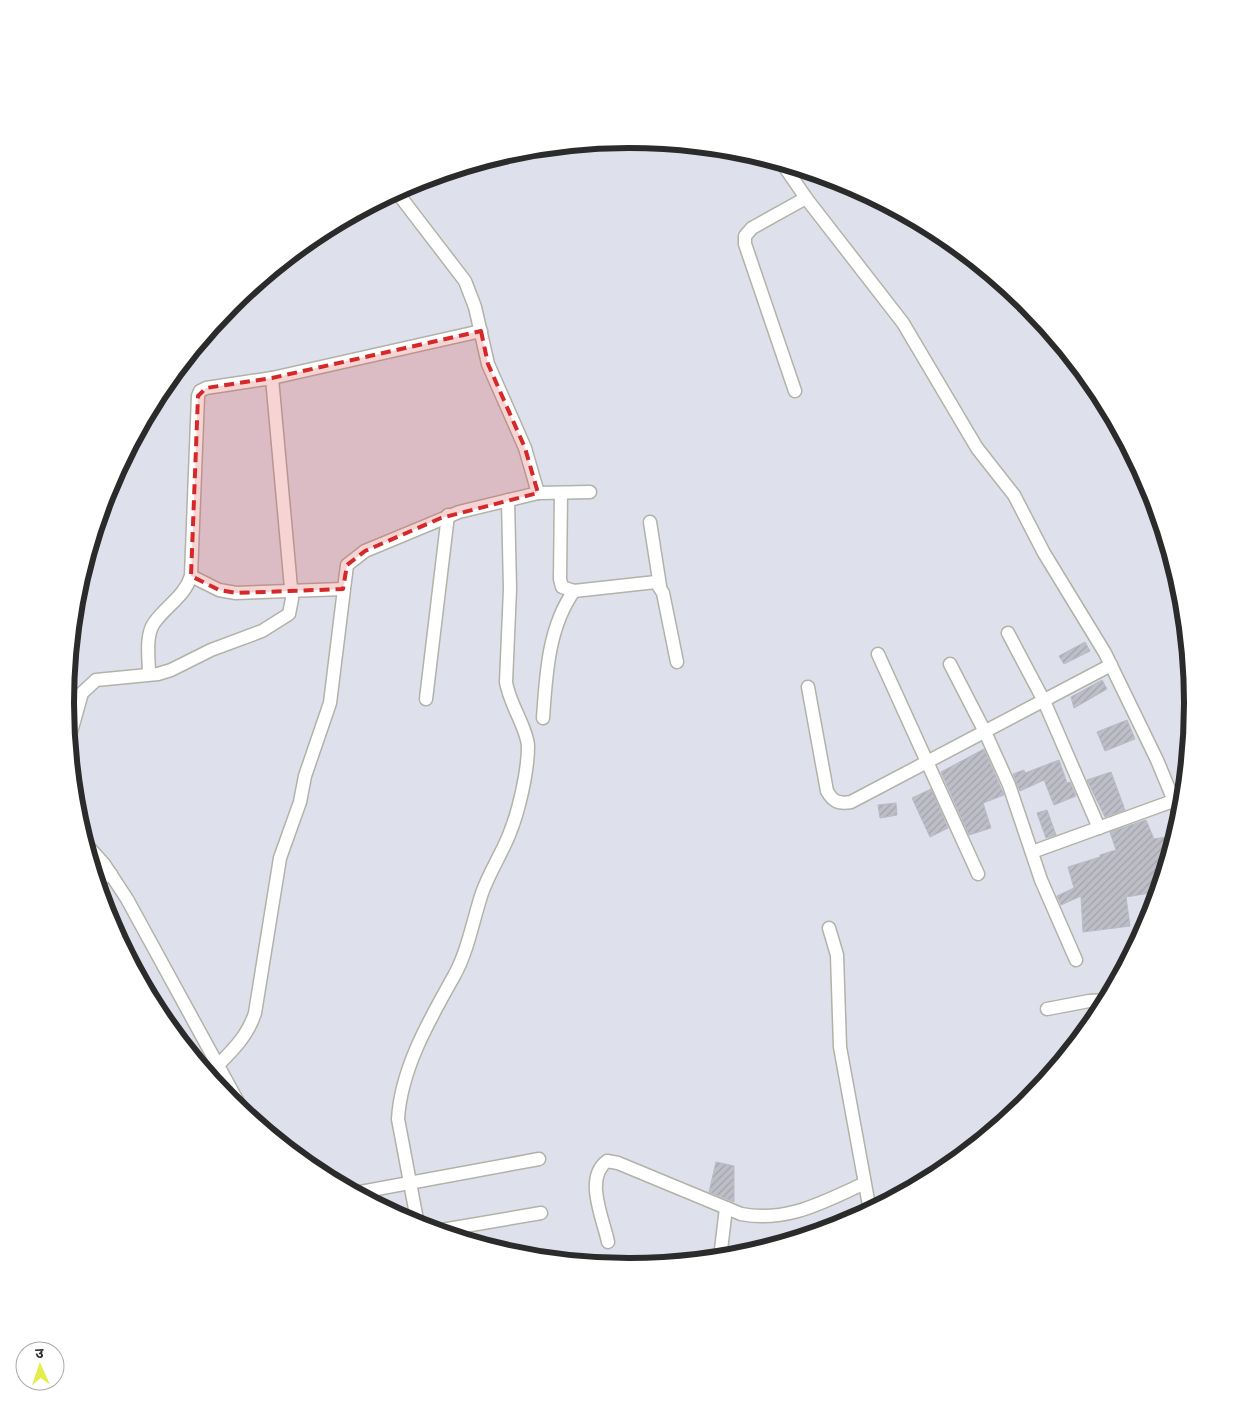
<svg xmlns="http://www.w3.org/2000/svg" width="1258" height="1406" font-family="Ubuntu,'Noto Sans Devanagari',sans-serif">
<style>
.building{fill:url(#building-hatch);stroke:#b8bac7}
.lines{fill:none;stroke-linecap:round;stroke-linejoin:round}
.minor-casing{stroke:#b2b2a7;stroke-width:15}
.minor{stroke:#fff;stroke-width:12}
.marked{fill:#d62828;fill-opacity:0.2;stroke:#d62828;stroke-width:4;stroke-dasharray:10 6;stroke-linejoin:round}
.rim{fill:none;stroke:#2b2b2b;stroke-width:6}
</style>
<defs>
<pattern id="building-hatch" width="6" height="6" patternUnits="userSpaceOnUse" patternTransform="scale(1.25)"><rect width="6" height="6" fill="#bdbec7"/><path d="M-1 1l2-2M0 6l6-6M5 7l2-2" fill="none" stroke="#a3a3ab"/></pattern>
</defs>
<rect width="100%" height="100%" fill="#dee1eb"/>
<!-- building -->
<g class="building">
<polygon points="1085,642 1090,651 1064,664 1059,656"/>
<polygon points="1102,680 1107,689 1074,708 1071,697"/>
<polygon points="1127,720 1135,739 1105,751 1097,732"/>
<polygon points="984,749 1004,795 983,803 991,828 969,835 941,772"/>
<polygon points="1059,760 1067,783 1070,782 1076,796 1054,805 1044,780 1020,791 1013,774 1024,770 1025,773"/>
<polygon points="1111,772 1125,810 1105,817 1087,780"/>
<polygon points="931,789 948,828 930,837 912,798"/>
<polygon points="896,803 897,815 880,818 878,805"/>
<polygon points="1047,810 1056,835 1046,838 1037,813"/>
<polygon points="1146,820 1154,839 1166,837 1170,854 1153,909 1150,893 1126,897 1130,926 1083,932 1081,896 1061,905 1057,896 1074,888 1068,867 1100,857 1100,855 1116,850 1110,832"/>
<polygon points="716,1162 734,1166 734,1202 709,1192"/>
</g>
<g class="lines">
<defs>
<g id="minor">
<polyline points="582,145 642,140"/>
<polyline points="782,163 806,198 903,323 977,448 1014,495 1044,553 1105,653 1157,760 1181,818"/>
<polyline points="396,191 465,281 475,307 488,364 525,448 538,493"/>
<polyline points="795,391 745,244 745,236 752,228 806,198"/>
<polyline points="561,493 560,579 562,587 574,591 656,582 663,593 677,662"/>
<polyline points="650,522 660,586"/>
<polyline points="191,576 219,590 236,593 343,589"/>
<polyline points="1008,633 1044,701 1099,828"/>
<polyline points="878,654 978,874"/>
<polyline points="950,664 985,732 1009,785 1041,880 1076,960"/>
<path d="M 149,674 C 149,659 145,636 154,623 C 166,606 185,596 191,576 L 198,396 L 200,391 L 206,388 L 272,378 L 481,331"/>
<path d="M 808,687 L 827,791 C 833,802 839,804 851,802 L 1111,665"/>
<polyline points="426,699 448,515"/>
<path d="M 543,718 C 546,676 548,627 574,591"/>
<polyline points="69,739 82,693 96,680 158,674 171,670 211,650 262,631 289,614 292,599 272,378"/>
<polyline points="85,843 104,864 127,899 244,1113"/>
<polyline points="1032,852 1184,797"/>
<polyline points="97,881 111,874"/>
<polyline points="829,928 837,955 840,1047 870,1211"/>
<polyline points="1047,1009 1089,1001 1107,1000"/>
<path d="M 218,1065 C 234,1049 248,1035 255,1013 L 280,858 L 300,802 L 305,776 L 330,703 L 347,565 L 365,551 L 459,512 L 538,493 L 590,492"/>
<polyline points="355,1193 539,1159"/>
<path d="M 418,1225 L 398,1119 C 401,1068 430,1019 454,976 C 468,951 473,920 482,893 C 489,873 501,855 509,835 C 519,811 528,771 528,746 C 527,728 509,703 506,682 L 510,589 L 508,500"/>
<polyline points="436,1231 541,1213"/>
<path d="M 608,1242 C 603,1218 584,1178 607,1161 L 618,1163 L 741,1214 C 787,1223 823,1202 863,1184"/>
<polyline points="720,1258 726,1208"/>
</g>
</defs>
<!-- minor casing -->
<use href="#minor" class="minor-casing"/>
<!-- minor -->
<use href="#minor" class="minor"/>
</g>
<!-- marked area -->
<path class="marked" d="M 481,331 L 488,364 L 525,448 L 538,493 L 441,518 L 365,551 L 347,565 L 343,589 L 236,593 L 219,590 L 191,576 L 198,396 L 206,388 L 272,378 Z"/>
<!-- crop -->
<path d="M0 0H1258V1406H0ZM74 703a555 555 0 1 1 1110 0a555 555 0 1 1-1110 0Z" fill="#fff" fill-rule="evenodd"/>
<path class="rim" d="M74 703a555 555 0 1 1 1110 0a555 555 0 1 1-1110 0Z"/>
<!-- north arrow -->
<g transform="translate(40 1366) rotate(357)"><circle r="24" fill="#ffffff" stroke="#aaaaaa"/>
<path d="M0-4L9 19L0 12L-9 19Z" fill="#e6ec4b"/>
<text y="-8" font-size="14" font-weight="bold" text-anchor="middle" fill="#2b2b2b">उ</text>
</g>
</svg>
